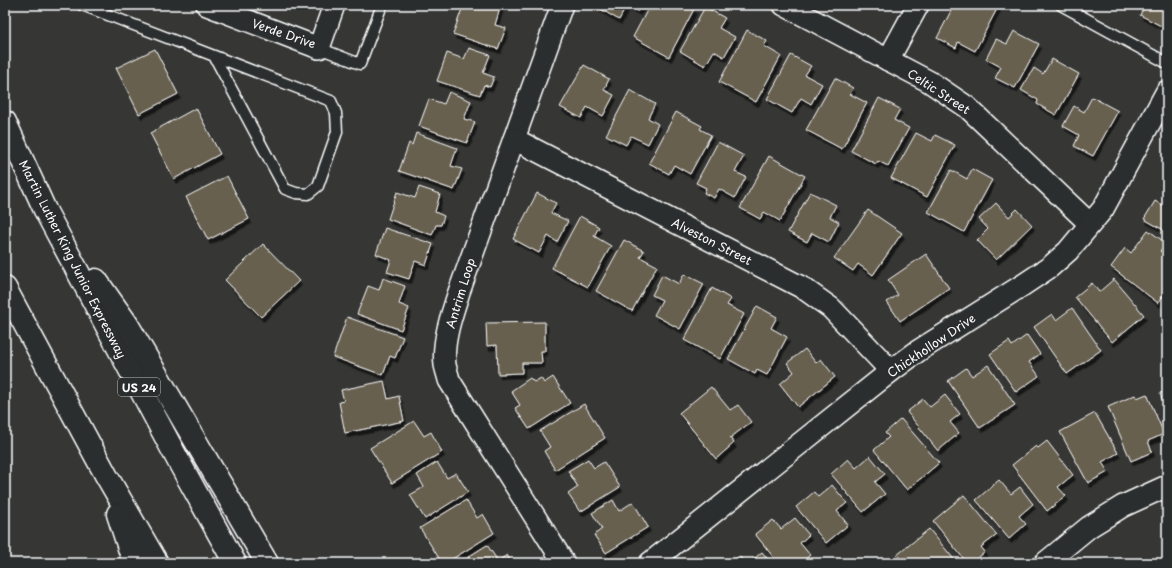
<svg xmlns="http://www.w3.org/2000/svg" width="1172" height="568" font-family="'Playpen Sans',sans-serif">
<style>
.building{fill:#686050;stroke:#fff;filter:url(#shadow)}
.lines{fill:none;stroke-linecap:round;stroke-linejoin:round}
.service-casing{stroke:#fff;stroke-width:13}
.minor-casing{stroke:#fff;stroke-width:24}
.motorway-casing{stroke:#fff;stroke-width:25}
.service{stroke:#2a2d2e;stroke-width:10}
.minor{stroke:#2a2d2e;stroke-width:21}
.motorway{stroke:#2a2d2e;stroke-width:22}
.labels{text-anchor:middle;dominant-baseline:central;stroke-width:3;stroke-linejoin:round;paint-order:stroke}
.shield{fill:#2a2d2e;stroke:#bfc0c0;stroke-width:1}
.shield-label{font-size:11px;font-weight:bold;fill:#fff}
.street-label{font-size:12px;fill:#fff;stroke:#2a2d2e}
</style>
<defs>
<filter id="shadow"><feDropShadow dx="2.5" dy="4.5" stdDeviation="0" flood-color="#0009"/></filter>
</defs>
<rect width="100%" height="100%" fill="#363735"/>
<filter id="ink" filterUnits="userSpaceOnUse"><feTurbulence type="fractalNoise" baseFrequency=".025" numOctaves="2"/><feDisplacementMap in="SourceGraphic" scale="8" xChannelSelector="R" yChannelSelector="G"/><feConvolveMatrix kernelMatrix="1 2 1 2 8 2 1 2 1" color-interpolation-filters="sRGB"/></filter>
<g filter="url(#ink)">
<!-- building -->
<g class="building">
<polygon points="477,5 501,5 495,25 506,28 498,49 453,34 463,6 475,10"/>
<polygon points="594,5 642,5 638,11 627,5 619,20"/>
<polygon points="650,5 688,5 694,9 669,57 633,37"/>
<polygon points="954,5 999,5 975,51 958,42 956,48 937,38"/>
<polygon points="1145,5 1167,5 1167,19 1163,27 1140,15"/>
<polygon points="705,7 725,18 719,28 735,37 724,57 714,51 705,66 680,51"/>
<polygon points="747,30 767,41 764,46 781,56 756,102 719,82"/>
<polygon points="1014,31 1039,44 1015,88 995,78 1001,67 986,59 996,39 1007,44"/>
<polygon points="469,48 490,55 483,73 494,77 490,87 484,85 480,95 437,81 447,53 464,59"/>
<polygon points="155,49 178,94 139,114 116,68"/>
<polygon points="791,55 811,66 805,75 822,84 811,104 801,98 792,113 767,99"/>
<polygon points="1052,59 1079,74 1056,115 1037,104 1038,100 1021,90 1034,68 1043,74"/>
<polygon points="584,65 609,79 604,90 614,95 603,116 587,107 581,118 560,107"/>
<polygon points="835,78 853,88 850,94 867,103 842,149 806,130"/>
<polygon points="630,90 655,104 648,118 658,124 648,144 631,136 626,145 606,135"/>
<polygon points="449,92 471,101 464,119 475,122 467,143 419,126 429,99 444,104"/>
<polygon points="1092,97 1118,111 1093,156 1074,146 1079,135 1063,126 1074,106 1084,112"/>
<polygon points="879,98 900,109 894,120 909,128 888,166 878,161 876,164 851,151"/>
<polygon points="196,108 220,154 174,179 150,133"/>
<polygon points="676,112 702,126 700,129 711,135 690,174 674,165 669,174 649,163"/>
<polygon points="416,133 457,148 451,166 462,169 454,190 399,171 409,143 412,145"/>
<polygon points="916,133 932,141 935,135 955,145 927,197 891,178"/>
<polygon points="718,142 744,156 735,172 746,177 735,198 719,189 714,198 704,193 706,188 696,183"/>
<polygon points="769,156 805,176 780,221 764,212 760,219 740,208"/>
<polygon points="972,169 992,180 964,232 928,212 951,170 967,179"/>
<polygon points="227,176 249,219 208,240 186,197"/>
<polygon points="419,187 440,194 435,212 444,216 441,225 436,225 432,235 388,219 397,192 415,198"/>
<polygon points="810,192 836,205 830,217 839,222 829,242 812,233 807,242 788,232"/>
<polygon points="537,193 556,203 551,213 568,221 557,242 548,236 539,253 513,239"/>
<polygon points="1155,201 1164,206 1167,202 1167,232 1144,219"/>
<polygon points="996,203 1009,217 1017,209 1032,225 996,260 977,240 988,229 979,219"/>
<polygon points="868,210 902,233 873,275 858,264 853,271 834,258"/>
<polygon points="580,216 599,227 594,236 611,246 588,287 552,268"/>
<polygon points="385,228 433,244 426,265 415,261 409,279 387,272 391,260 376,254"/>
<polygon points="1148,230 1166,243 1160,251 1167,257 1167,290 1158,303 1111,267 1125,248 1131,253"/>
<polygon points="624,240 644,251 640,257 657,266 632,311 596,291"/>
<polygon points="263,244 299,281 261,317 225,280"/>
<polygon points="926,254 949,288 900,321 887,302 898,295 888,280"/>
<polygon points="684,274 704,284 680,329 654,315 662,300 652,295 662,275 679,284"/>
<polygon points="383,278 405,286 399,304 409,308 401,330 357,314 368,286 379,290"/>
<polygon points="1114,279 1144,315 1112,342 1075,297 1092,283 1099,292"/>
<polygon points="712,288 731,299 727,305 744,314 720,359 684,340"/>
<polygon points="757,306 777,317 771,328 787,337 767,375 757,370 755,374 728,359"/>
<polygon points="1072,308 1101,350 1067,374 1034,327 1052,314 1056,320"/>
<polygon points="347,317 403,337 395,358 390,356 383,375 333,357"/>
<polygon points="545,322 545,351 541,351 542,363 522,363 522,373 498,374 497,345 487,346 486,323"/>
<polygon points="1027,335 1040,354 1029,362 1039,376 1016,392 990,354 1009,341 1012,346"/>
<polygon points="805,349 816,363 821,359 835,377 798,407 780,384 794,372 787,363"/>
<polygon points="988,365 1015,405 980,428 948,381 966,368 972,376"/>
<polygon points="553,377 570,403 529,429 515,408 520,405 511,391 530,378 534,382 541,378 544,383"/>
<polygon points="384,381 388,399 399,396 404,421 345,433 339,402 344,401 341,390"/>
<polygon points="711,387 730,410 738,405 751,422 730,438 734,443 716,459 679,413"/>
<polygon points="1167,391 1167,414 1160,393"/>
<polygon points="1147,394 1164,434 1148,441 1152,452 1131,461 1108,407 1135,395 1137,398"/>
<polygon points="945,395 960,414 950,422 959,433 938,451 907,412 923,399 930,407"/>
<polygon points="584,404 605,438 555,470 544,451 550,447 540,431"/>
<polygon points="1095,413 1118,453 1102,462 1108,472 1088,483 1060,432"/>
<polygon points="901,419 939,463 907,490 874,450 889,437 885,433"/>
<polygon points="414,421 424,436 431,432 442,452 392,483 370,448"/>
<polygon points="1047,441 1073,475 1058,487 1066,496 1047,511 1012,465 1036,446 1038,448"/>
<polygon points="870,456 885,474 875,482 885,494 863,512 831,474 848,459 856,468"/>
<polygon points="588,459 594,468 604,462 620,487 580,512 568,494 578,487 568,471"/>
<polygon points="437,462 447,478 456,473 468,492 425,519 410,495 424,487 417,475"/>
<polygon points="999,480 1011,494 1020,487 1033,504 1019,516 1026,524 1009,539 976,500"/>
<polygon points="832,485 847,503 837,511 848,525 826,543 796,507 814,492 818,497"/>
<polygon points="964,495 997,535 981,547 985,552 972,563 967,563 933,521"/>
<polygon points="466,500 477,518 483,514 494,533 446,563 442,563 420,528"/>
<polygon points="613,500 619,511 633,502 648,527 606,553 594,535 602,529 592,513"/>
<polygon points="795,518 809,535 800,543 810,555 801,563 778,563 755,534 773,520 781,529"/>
<polygon points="929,529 957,563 904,563 897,555"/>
<polygon points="487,545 498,561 507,555 512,563 471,563 468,557"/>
<polygon points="762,552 771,563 749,563"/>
<polygon points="739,556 745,563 731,563"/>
</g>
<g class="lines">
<defs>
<g id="service">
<polyline points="82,5 331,101 336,113 337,132 318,186 308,194 296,193 285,189 214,56"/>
<polyline points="1061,5 1167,63"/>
<polyline points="319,48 360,64 382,5"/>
</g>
<g id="minor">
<polyline points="207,5 319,48 334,5"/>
<path d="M 562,5 L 459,292 C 452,313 442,342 445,365 C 446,370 448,375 449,380 L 564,563"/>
<polyline points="784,5 930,82 967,107 1090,224"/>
<polyline points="888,60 918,5"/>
<polyline points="514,139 803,288 831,308 891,371"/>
<polyline points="650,563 891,371 918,351 1023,285 1050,267 1068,251 1103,209 1167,91"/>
<polyline points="1045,563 1089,527 1123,506 1167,486"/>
</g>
<g id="motorway">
<polyline points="5,122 45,210 179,462 235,563"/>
<polyline points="96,280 127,324 267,563"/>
<polyline points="5,288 106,475 157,563"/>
<polyline points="118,514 134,563"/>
</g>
</defs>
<!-- service casing -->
<use href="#service" class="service-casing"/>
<!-- minor casing -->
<use href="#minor" class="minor-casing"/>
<!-- motorway casing -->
<use href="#motorway" class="motorway-casing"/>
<!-- service -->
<use href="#service" class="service"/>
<!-- minor -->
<use href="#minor" class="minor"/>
<!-- motorway -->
<use href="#motorway" class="motorway"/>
</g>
</g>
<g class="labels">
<!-- shield labels -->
<rect class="shield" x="118" y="378" width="42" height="18" rx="3"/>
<g class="shield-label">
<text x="139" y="387">US 24</text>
</g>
<!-- street labels -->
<g class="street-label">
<text transform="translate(284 33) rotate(19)">Verde Drive</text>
<text transform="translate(939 91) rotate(33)">Celtic Street</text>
<text transform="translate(712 241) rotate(27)">Alveston Street</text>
<text transform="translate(73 259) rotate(63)">Martin Luther King Junior Expressway</text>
<text transform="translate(460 293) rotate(-73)">Antrim Loop</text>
<text transform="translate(931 345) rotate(-34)">Chickhollow Drive</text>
</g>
</g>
<!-- margin -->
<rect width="1172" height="568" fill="none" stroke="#2a2d2e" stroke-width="20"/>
<rect x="10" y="10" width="1152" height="548" fill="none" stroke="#fff" stroke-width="1.5" filter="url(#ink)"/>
</svg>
